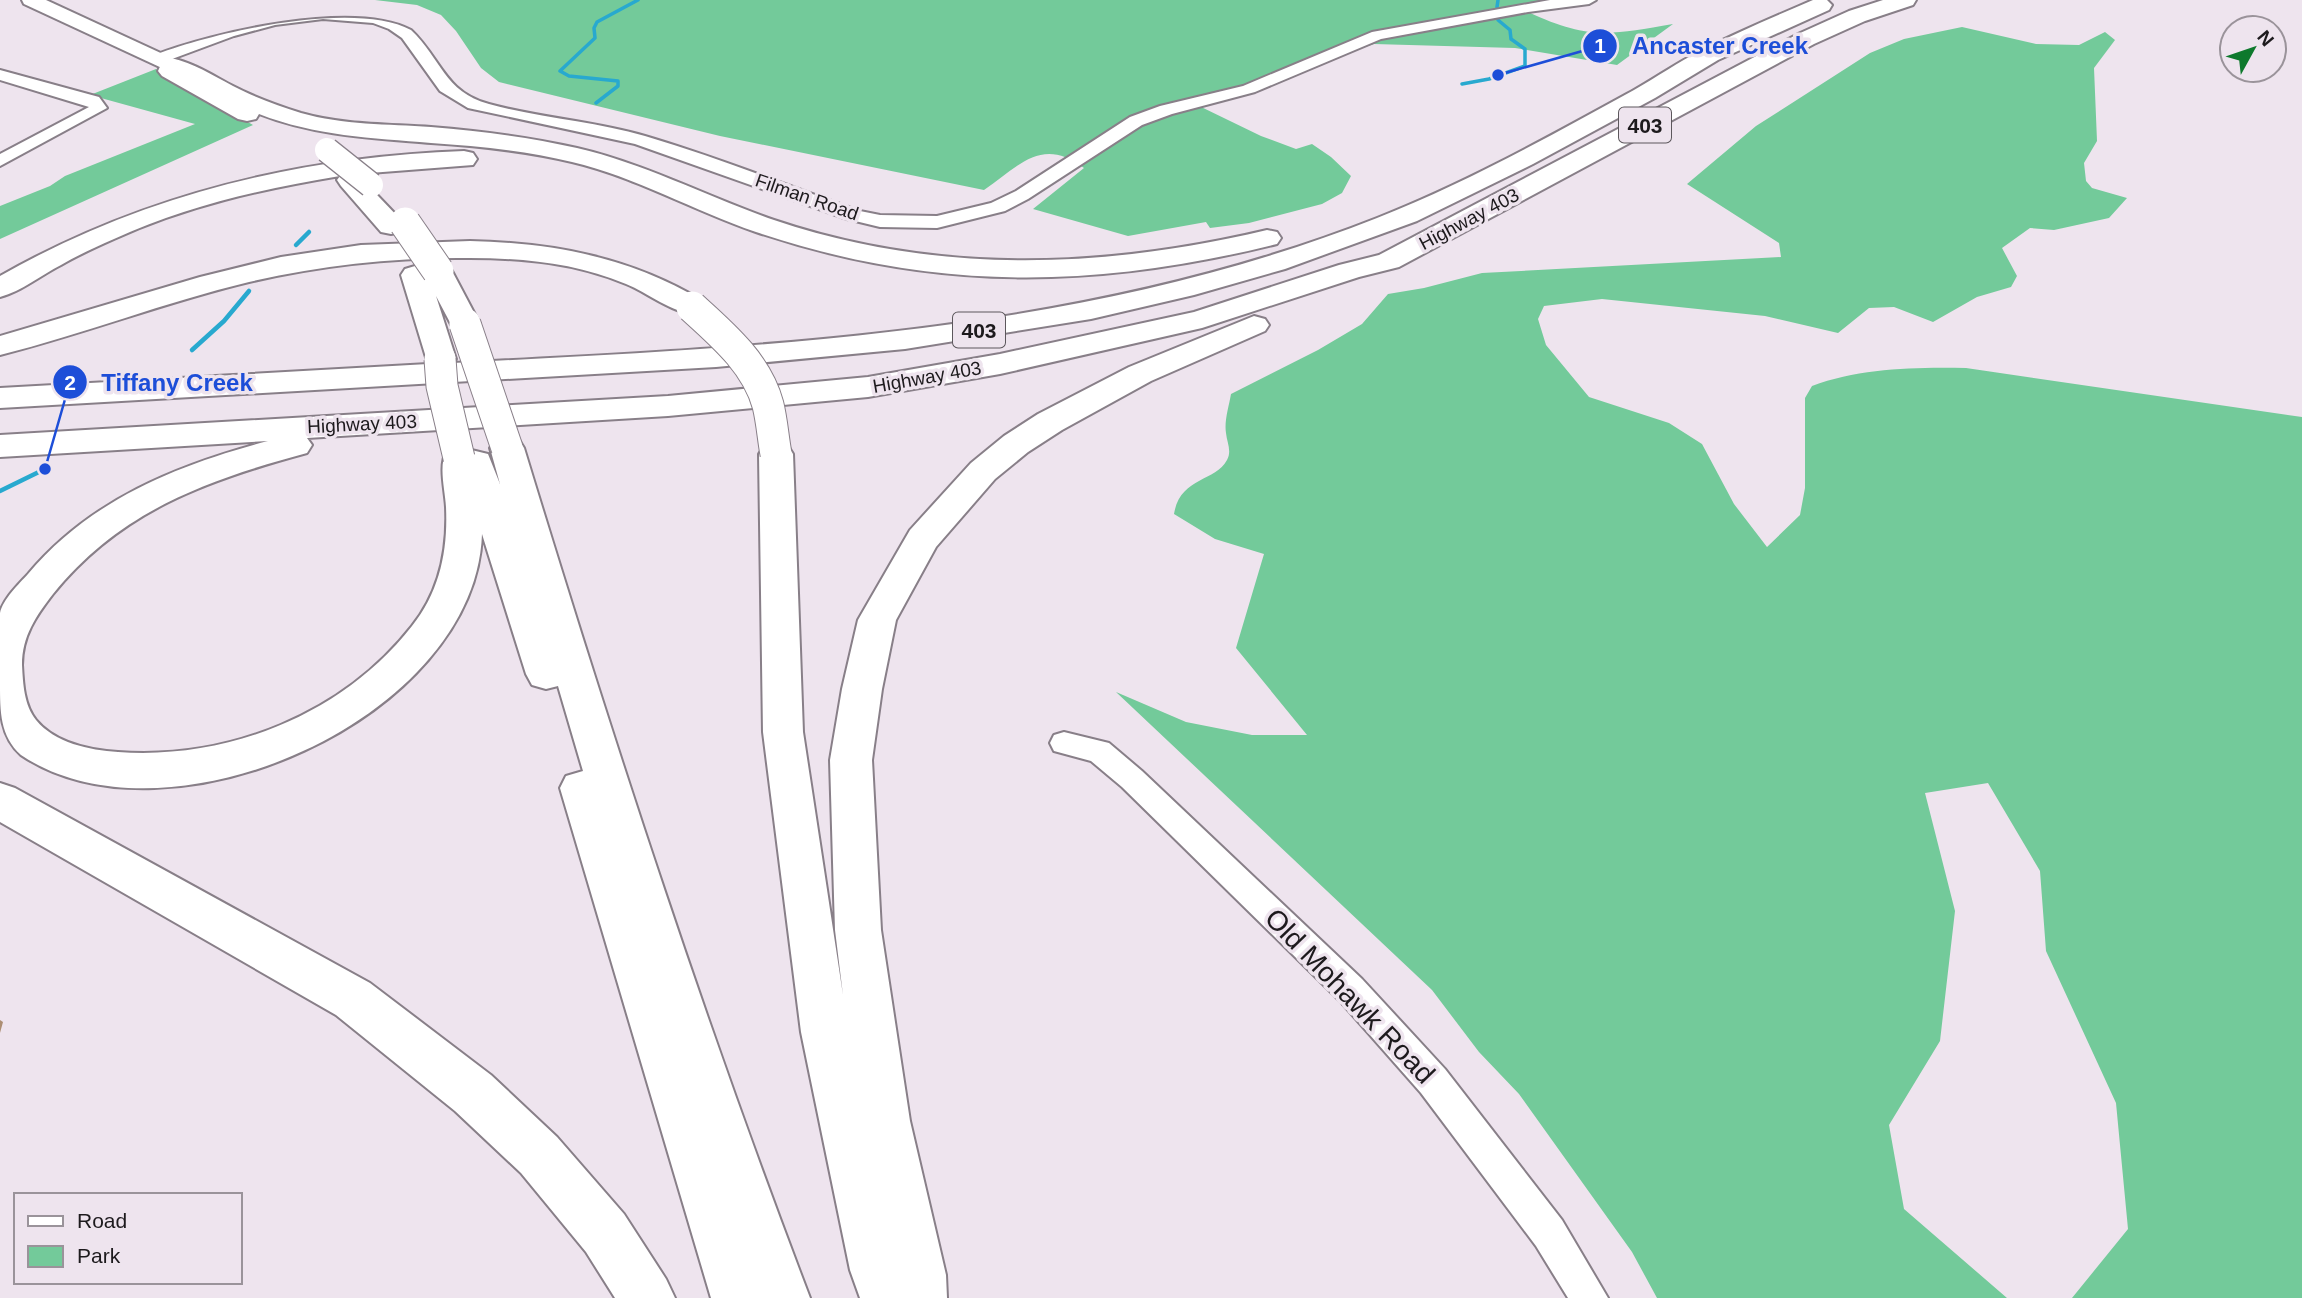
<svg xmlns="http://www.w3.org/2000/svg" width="2302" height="1298" font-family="Helvetica,sans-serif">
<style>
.green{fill:#73ca9a}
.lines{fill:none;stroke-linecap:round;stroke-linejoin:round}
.stream-far1{stroke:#28a9cf;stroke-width:3.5}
.stream{stroke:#28a9cf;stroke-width:4.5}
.minor-casing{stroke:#887f88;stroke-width:4}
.major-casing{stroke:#887f88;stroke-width:4}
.highway-casing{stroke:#887f88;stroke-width:4}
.minor{fill:#fff;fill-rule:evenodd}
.major{fill:#fff;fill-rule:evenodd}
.highway{fill:#fff;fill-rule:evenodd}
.highway-bridge-far1-casing{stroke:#887f88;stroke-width:27;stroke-linecap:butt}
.highway-bridge-casing{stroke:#887f88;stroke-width:33;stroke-linecap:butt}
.highway-bridge-far1{stroke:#fff;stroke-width:24}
.highway-bridge{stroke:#fff;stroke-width:31}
.shaded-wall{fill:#ac8e73}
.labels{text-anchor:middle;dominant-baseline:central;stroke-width:7;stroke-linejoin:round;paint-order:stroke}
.far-street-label{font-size:19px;fill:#1d1a1d;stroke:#eee4ee}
.shield{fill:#eee4ee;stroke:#5c575c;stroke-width:2}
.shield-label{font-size:21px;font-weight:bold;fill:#1d1a1d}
.near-street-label{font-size:28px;fill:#1d1a1d;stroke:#eee4ee}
.leader{fill:none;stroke:#1d4ed8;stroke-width:2.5}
.callout-dot{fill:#1d4ed8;stroke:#eee4ee;stroke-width:2.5}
.mark-label{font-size:21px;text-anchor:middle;font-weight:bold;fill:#fff}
.callout-label{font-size:24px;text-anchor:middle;font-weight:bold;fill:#1d4ed8;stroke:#eee4ee;stroke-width:7;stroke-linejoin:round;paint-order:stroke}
</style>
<rect width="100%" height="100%" fill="#eee4ee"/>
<!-- green -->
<g class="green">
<path d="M 375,0 L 1589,0 L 1528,12 C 1588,40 1610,35 1673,24 L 1617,65 L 1515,48 L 1374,44 L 1195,104 L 1261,136 L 1296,149 L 1312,144 L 1331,157 L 1351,176 L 1342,193 L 1322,204 L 1249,223 L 1210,228 L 1206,222 L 1128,236 L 1033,209 L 1084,168 C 1042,136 1020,165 984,190 L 720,136 L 499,82 L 481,68 L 456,31 L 441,15 L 417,5 Z"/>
<path d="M 1962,27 L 2036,44 L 2079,45 L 2105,32 L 2115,40 L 2094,68 L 2097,141 L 2084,163 L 2086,181 L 2092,188 L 2127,198 L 2109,218 L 2054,230 L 2030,228 L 2002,248 L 2017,276 L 2011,287 L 1977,297 L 1933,322 L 1894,307 L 1869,308 L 1838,333 L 1765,316 L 1602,299 L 1544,306 L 1538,319 L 1546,345 L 1589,397 L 1669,423 L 1702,444 L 1734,504 L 1767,547 L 1800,515 L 1805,488 L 1805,398 L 1812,386 C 1860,368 1915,367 1966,368 L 2302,417 L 2302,1298 L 2072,1298 L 2128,1229 L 2116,1103 L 2046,951 L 2040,871 L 1988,783 L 1925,793 L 1955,911 L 1940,1041 L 1889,1125 L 1904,1209 L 2007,1298 L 1657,1298 L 1632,1252 L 1519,1094 L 1479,1052 L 1432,990 L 1116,692 L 1186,722 L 1252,735 L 1307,735 L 1236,648 L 1264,554 L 1215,539 L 1174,514 C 1180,477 1215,482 1227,460 C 1232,451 1227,443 1226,433 C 1224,421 1229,406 1231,394 L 1318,350 L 1362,324 L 1388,294 L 1424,288 L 1482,273 L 1781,257 L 1779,243 L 1687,184 L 1756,126 L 1870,53 L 1904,39 Z"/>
<polygon points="156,69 253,125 0,239 0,206 50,186 65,176 195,124 90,95"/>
</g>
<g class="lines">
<!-- stream-far1 -->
<g class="stream-far1">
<polyline points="1497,7 1498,0"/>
<polyline points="1462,84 1489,79 1525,66 1525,49 1511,39 1510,30 1498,20 1497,15"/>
<polyline points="596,103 618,86 618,81 569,76 560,71 595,38 594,28 597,22 638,0"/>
</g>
<!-- stream -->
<g class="stream">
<polyline points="296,245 309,232"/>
<polyline points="192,350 224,321 249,291"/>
<polyline points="0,491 45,469"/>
</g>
<defs>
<g id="minor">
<path d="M 1550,0 L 1596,0 L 1589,4 L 1528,12 L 1381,39 L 1255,92 L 1172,114 L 1142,125 L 1028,199 L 1005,211 L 937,228 L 880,227 L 847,219 L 635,144 L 468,108 L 440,91 L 402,38 L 389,29 L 373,23 L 323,19 L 275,25 L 234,36 L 164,62 L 158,64 L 150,59 L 152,56 C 213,32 354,0 411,30 C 441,58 444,92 489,104 C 540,118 594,121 645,136 C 717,157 788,186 860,211 L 880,215 L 937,216 L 991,203 L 1016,191 L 1130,117 L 1160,106 L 1243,86 L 1372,32 Z"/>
<polygon points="0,70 99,97 107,108 0,166 0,154 89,107 0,80"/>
<polygon points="1064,732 1109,743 1142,771 1362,979 1445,1069 1562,1220 1608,1298 1568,1298 1536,1246 1421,1093 1340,1001 1122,787 1091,761 1054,751 1050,743 1054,735"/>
</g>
<polygon id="major" points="22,0 46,0 178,61 181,65 178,69 164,69 24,4"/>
<g id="highway">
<path d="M 1813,0 L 1827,0 L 1832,5 L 1829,10 L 1718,60 L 1655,98 L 1533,164 L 1417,221 L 1285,269 L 1194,295 L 1091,319 L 905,349 L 716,367 L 0,408 L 0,388 L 428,364 L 401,275 L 405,269 L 415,266 L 425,269 L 428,265 L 438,262 L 448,265 L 452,271 L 480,324 L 476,330 L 465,333 L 454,330 L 436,296 L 456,359 L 453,363 C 765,347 1083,334 1377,218 C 1466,183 1550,136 1634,90 C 1657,77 1678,62 1702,50 C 1738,32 1776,16 1813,0 Z"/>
<path d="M 1883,0 L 1916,0 L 1913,5 L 1865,21 L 1814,44 L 1399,267 L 1359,277 L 1202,328 L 1000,374 L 868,397 L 668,416 L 307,438 L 312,445 L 307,453 C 207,480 120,511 53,594 C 36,616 22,636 22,665 C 23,684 24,705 36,720 C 55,743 89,750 118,752 C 229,760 343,714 412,626 C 440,591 448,550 446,507 C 445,489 438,465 447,450 L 459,447 L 488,454 L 500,484 L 490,448 L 495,440 L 507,437 L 519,440 L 524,448 C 611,734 703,1018 810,1298 L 711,1298 L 560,788 L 566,776 L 583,771 L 558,686 L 546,689 L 532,685 L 526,674 L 482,534 C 476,718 168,854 21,755 C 0,736 0,712 0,683 C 0,663 0,631 0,613 C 3,599 19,584 28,574 C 90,500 177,465 268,441 L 0,457 L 0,435 L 668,396 L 868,377 L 1000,354 L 1194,312 L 1339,265 L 1379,255 L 1798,34 L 1849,11 Z"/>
<path d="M 171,58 C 194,63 212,75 233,86 C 254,97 279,106 301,113 C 343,125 388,124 431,127 C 480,131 529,137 577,148 C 646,164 708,197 774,220 C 937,275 1102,269 1267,230 L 1277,232 L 1281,238 L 1277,244 C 1096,289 934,292 756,232 C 694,211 636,177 572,162 C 526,151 478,146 431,143 C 372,138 315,136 259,114 L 256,119 L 247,121 L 238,119 L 162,76 L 158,71 L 163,60 Z"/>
<path d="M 464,151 L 473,153 L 477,159 L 473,165 L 357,174 L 401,220 L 405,226 L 401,232 L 391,234 L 381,232 L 341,186 L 337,180 L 340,176 C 262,189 185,206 114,239 C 96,247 78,255 61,265 C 41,275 22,291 0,297 L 0,276 C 144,194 299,157 464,151 Z"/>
<path d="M 470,241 C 553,243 630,257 703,301 L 707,307 L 703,313 C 679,319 649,293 626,284 C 576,263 523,258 470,258 C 396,257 321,265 249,282 C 165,302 84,334 0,355 L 0,336 L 200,277 L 281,257 L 361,245 Z"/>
<polygon points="1254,316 1265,319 1269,325 1265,331 1151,381 1062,430 1028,452 995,479 936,547 896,620 882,689 872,760 881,930 910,1121 946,1275 947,1298 860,1298 850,1270 801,1032 763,732 759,454 764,446 776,443 788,446 793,454 803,732 843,995 835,930 830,760 842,689 858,620 910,530 971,463 1004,436 1038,414 1129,367"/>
<polygon points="0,783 15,788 370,983 491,1075 557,1137 624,1214 666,1279 675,1298 615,1298 586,1252 521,1173 455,1111 336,1015 0,822"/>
</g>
</defs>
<!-- minor casing -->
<use href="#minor" class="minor-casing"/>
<!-- major casing -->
<use href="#major" class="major-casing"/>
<!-- highway casing -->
<use href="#highway" class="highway-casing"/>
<!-- minor -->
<use href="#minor" class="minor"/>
<!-- major -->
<use href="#major" class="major"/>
<!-- highway -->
<use href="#highway" class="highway"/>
<defs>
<polyline id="highway-bridge-far1" points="327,150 371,185"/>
<g id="highway-bridge">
<polyline points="405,223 438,271"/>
<path d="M 692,307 C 723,335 757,364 768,405 C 772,421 773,438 776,454"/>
<polyline points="465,324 507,448"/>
<polyline points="440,359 442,386 459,458"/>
</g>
</defs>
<!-- highway-bridge-far1 casing -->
<use href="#highway-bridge-far1" class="highway-bridge-far1-casing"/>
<!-- highway-bridge casing -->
<use href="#highway-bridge" class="highway-bridge-casing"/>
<!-- highway-bridge-far1 -->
<use href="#highway-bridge-far1" class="highway-bridge-far1"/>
<!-- highway-bridge -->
<use href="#highway-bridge" class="highway-bridge"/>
</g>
<!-- shaded-wall -->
<polygon class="shaded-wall" points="0,1020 3,1022 0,1033"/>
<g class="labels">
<!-- far-street labels -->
<g class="far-street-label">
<text transform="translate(807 197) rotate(19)">Filman Road</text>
<text transform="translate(1469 219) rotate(-28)">Highway 403</text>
<text transform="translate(927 377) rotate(-10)">Highway 403</text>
<text transform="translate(362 424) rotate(-3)">Highway 403</text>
</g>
<!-- shield labels -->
<g class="shield">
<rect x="1619" y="107.5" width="52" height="35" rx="5"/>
<rect x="953" y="312.5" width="52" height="35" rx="5"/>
</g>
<g class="shield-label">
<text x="1645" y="125">403</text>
<text x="979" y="330">403</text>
</g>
<!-- near-street labels -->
<g class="near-street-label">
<text transform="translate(1350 996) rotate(46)">Old Mohawk Road</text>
</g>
</g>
<!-- callouts -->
<path class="leader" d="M1498 75L1600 46M45 469L70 382"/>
<g class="callout-dot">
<circle cx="1498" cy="75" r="7"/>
<circle cx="45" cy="469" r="7"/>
<circle cx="1600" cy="46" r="18"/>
<circle cx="70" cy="382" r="18"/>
</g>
<g class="mark-label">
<text x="1600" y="53">1</text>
<text x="70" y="390">2</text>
</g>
<g class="callout-label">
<text x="1720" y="54">Ancaster Creek</text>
<text x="177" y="391">Tiffany Creek</text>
</g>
<!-- legend -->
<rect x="14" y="1193" width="228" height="91" fill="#eee4ee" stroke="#9a939a" stroke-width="2"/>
<rect x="28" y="1216" width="35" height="10" fill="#ffffff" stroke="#9a939a" stroke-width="2"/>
<text x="77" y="1228" font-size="21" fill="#1d1a1d">Road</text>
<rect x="28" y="1246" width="35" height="21" fill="#73ca9a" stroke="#9a939a" stroke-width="2"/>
<text x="77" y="1263" font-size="21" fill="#1d1a1d">Park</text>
<!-- north arrow -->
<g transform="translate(2253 49) rotate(50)"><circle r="33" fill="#eee4ee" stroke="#9a939a" stroke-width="2"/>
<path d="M0-5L12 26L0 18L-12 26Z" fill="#0e792d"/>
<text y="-10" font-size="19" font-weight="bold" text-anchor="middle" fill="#1d1a1d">N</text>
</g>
</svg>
